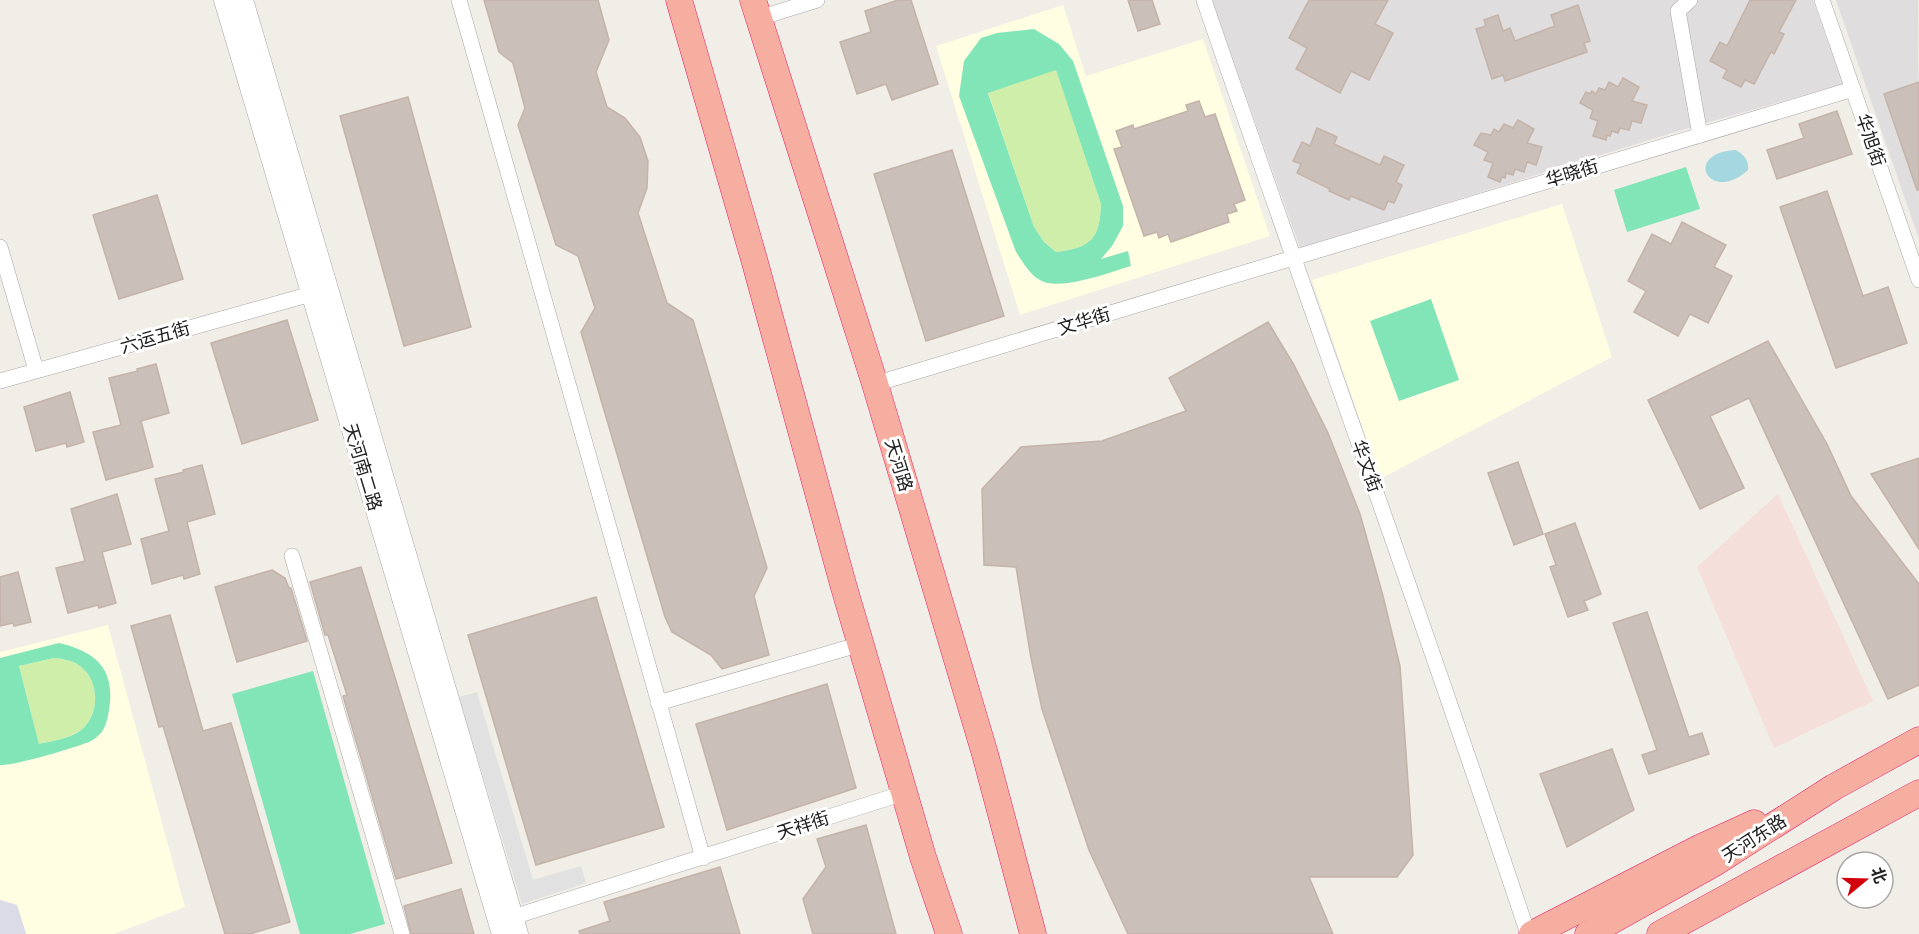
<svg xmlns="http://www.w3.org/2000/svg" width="1919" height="934" font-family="Raleway,'Noto Sans SC',sans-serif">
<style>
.residential{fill:#dfddde}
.education{fill:#fffde2}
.military{fill:#f4dfda}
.grass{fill:#cfeeaa}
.pitch{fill:#81e5b8;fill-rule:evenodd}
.parking{fill:#e1e1e1}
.plaza{fill:#dbdbe8}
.water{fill:#a5d7e1}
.building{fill:#cabfb9;stroke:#c4b3a8;stroke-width:1.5}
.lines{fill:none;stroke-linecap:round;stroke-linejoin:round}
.minor-casing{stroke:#a8a8a8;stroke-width:16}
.tertiary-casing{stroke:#a8a8a8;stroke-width:21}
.trunk-casing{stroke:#e61d6d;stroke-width:27}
.minor{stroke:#fff;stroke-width:15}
.tertiary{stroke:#fff;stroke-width:20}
.trunk{stroke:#f6aea0;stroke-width:26}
.labels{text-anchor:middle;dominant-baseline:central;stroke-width:6;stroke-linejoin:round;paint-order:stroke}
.street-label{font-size:18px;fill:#212121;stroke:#fff}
</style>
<rect width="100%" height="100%" fill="#f1ede7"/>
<!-- residential -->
<g class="residential">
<polygon points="1212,0 1813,0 1843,84 1685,129 1300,248"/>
<polygon points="1836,0 1918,0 1919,239"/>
</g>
<!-- education -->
<g class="education">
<polygon points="1063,5 1086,76 1203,39 1270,236 1020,315 936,46"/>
<polygon points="1562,204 1612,357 1380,479 1312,280"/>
<polygon points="108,625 185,907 114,934 26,934 17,905 0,900 0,652"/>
</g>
<!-- military -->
<polygon class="military" points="1778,494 1873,701 1774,748 1697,567"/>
<!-- grass -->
<g class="grass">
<path d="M 1056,69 L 1101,204 C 1100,239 1091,248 1056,252 L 1044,242 L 1034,227 L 988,92 Z"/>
<path d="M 54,658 C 63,659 72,660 80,666 C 98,679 100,708 86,725 C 75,738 55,740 39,744 L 19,666 Z"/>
</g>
<!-- pitch -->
<g class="pitch">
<path d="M 1034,29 L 1059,44 L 1073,61 L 1123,206 L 1123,226 L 1112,246 L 1101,259 L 1128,251 L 1131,266 C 1110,272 1059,292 1040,280 C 1029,274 1023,262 1016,252 L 959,96 L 964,61 L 981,38 L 997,33 ZM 1056,70 L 1101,204 C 1100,239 1091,248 1056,252 L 1044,242 L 1034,227 L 988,93 Z"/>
<polygon points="1686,167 1700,209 1627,232 1614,190"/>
<polygon points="1431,299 1459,380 1399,401 1370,321"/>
<path d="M 59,643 C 93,651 113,666 110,702 C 109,711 107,726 101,733 C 97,737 91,742 86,743 C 70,749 14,766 0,765 L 0,658 ZM 54,658 C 63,659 72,660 80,666 C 98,679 100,708 86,725 C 76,738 55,740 39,744 L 19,666 Z"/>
<polygon points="313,671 385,924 350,934 300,934 232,694"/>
</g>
<!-- parking -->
<polygon class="parking" points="477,692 533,880 581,866 586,883 522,904 459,697"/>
<!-- plaza -->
<polygon class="plaza" points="0,900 17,905 26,934 0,934"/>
<!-- water -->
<path class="water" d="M 1736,150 C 1744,155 1749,160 1748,170 C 1710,205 1681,153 1736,150 Z"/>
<!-- building -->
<g class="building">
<polygon points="484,0 598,0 609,40 596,72 607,107 625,118 640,137 648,161 647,188 638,213 667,303 693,320 767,568 754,596 769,655 722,669 711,655 672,632 665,617 581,332 595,308 578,256 556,245 518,125 525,108 513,63 499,52"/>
<polygon points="898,0 911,0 938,84 892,100 886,84 857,94 840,42 871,32 865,11"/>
<polygon points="1128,0 1152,0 1160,24 1138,31"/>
<polygon points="1309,0 1388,0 1375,24 1393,33 1369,80 1351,71 1340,93 1296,69 1307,48 1289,38"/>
<polygon points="1750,0 1796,0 1779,32 1784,34 1774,54 1771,52 1754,84 1745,80 1741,87 1723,78 1727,70 1710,61 1720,42 1727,46"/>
<polygon points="1578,5 1590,41 1584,43 1587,52 1505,81 1503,75 1492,79 1476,29 1486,26 1484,20 1498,15 1503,31 1510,28 1515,41 1555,26 1551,15"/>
<polygon points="1623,78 1639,87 1632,101 1647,105 1641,123 1632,121 1629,130 1620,128 1618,133 1612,131 1610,136 1607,135 1606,140 1593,136 1598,121 1590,118 1593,110 1580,103 1586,92 1590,94 1592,91 1596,94 1599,88 1605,90 1609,82 1618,87"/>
<polygon points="1919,82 1919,190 1917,190 1884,94"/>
<polygon points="408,97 471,327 404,346 340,116"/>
<polygon points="1199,101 1205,117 1215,114 1245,200 1234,204 1237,211 1227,214 1229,222 1171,242 1168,234 1159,238 1157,232 1144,236 1114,149 1122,147 1116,131 1133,125 1134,129 1188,111 1186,105"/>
<polygon points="1837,111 1852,154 1777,179 1767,150 1804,138 1799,124"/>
<polygon points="1518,120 1534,129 1527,143 1542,147 1536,165 1527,162 1524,172 1515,169 1513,175 1506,173 1505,178 1502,177 1500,182 1488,177 1493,163 1484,160 1488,152 1474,145 1481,133 1491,135 1494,129 1499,132 1504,124 1513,128"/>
<polygon points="1317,128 1337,137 1334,144 1380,165 1384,156 1404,165 1396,182 1402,185 1394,203 1388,201 1384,210 1351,196 1349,200 1329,191 1330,189 1297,173 1301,164 1293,161 1302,142 1310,146"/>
<polygon points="952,150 1004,316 926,341 874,174"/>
<polygon points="1827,191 1863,296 1888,287 1907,343 1836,368 1780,207"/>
<polygon points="157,195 183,279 119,299 93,215"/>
<polygon points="1682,222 1726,245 1714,267 1732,276 1708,323 1690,314 1678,336 1634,312 1646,291 1628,281 1652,234 1671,244"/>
<polygon points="287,320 318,420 242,444 211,343"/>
<polygon points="1268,322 1294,365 1328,433 1360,514 1383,596 1400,666 1413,855 1397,877 1309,877 1333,934 1128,934 1089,850 1042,709 1031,658 1016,567 984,565 982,489 1021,447 1102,441 1186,411 1169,378"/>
<polygon points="1768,341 1827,444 1851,496 1919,584 1919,685 1888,699 1749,398 1710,416 1744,488 1700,509 1648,400"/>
<polygon points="156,364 169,413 141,421 153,467 106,480 93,432 121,425 109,378 138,371 137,369"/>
<polygon points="70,392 84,442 67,447 66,443 36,451 24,407"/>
<polygon points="1919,458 1919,549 1871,474"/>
<polygon points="1518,462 1543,534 1514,545 1488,473"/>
<polygon points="202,465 215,514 187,522 200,574 184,579 183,575 152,584 141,539 169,531 155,479 184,472 183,470"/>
<polygon points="117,494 131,544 102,552 116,603 99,608 98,605 68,613 56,568 85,561 71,509"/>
<polygon points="1575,523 1601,594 1584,601 1588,610 1568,617 1550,567 1556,565 1545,534"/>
<polygon points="361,567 452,863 396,879 343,696 347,695 328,635 325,635 310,582"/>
<polygon points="272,570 285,578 289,588 291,588 307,641 237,662 215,587"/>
<polygon points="18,572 31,622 14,626 13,623 0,626 0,577"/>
<polygon points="596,597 664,827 536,865 468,635"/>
<polygon points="1647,612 1689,737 1702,733 1709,754 1649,774 1642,755 1657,750 1613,623"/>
<polygon points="170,615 203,731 231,723 290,922 250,934 225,934 163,726 159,727 131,626"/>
<polygon points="827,684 856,788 727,830 696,724"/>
<polygon points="1612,749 1634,810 1567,847 1540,774"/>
<polygon points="866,825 896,934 813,934 803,899 826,867 817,839"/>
<polygon points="720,867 740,934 580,934 579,931 610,921 604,902"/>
<polygon points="461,889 474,934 411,934 404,906"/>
</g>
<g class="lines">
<defs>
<g id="minor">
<path d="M 459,0 C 542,285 620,572 703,858"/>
<path d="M 1204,0 C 1311,312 1424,621 1528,934"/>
<polyline points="1690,0 1678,11 1700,135"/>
<polyline points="1822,0 1919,280"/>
<polyline points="759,18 817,0"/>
<polyline points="0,247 36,370"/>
<polyline points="0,381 311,294"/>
<polyline points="875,384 1853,89"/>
<polyline points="292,556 402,934"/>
<polyline points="658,703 861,644"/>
<polyline points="504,920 904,793"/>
</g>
<g id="tertiary">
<polyline points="224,0 502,934"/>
<polyline points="243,0 518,934"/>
</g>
<g id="trunk">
<polyline points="679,0 754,259 843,584 923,857 949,934"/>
<polyline points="753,0 875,384 985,754 1033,934"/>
<polyline points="1532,934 1699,848 1754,823"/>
<polyline points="1588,934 1713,864 1834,787 1919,740"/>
<polyline points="1660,934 1919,793"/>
</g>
</defs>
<!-- minor casing -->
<use href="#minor" class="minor-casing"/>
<!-- tertiary casing -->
<use href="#tertiary" class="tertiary-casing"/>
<!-- trunk casing -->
<use href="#trunk" class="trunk-casing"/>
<!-- minor -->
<use href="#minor" class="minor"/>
<!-- tertiary -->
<use href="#tertiary" class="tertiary"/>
<!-- trunk -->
<use href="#trunk" class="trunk"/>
</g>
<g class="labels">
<!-- street labels -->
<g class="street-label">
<text transform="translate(1871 140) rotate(71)">华旭街</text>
<text transform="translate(1572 173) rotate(-17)">华晓街</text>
<text transform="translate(1084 321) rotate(-17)">文华街</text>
<text transform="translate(155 337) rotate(-16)">六运五街</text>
<text transform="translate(899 465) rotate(73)">天河路</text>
<text transform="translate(1367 466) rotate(70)">华文街</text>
<text transform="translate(363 467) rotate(73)">天河南二路</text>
<text transform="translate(803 825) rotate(-18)">天祥街</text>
<text transform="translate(1754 838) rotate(-33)">天河东路</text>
</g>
</g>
<!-- north arrow -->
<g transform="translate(1865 880) rotate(71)"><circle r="28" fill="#ffffff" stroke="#a6a6a6" stroke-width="1.5"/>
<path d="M0-4.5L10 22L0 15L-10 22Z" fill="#d1000c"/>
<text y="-9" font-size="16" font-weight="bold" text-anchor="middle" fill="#212121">北</text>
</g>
</svg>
